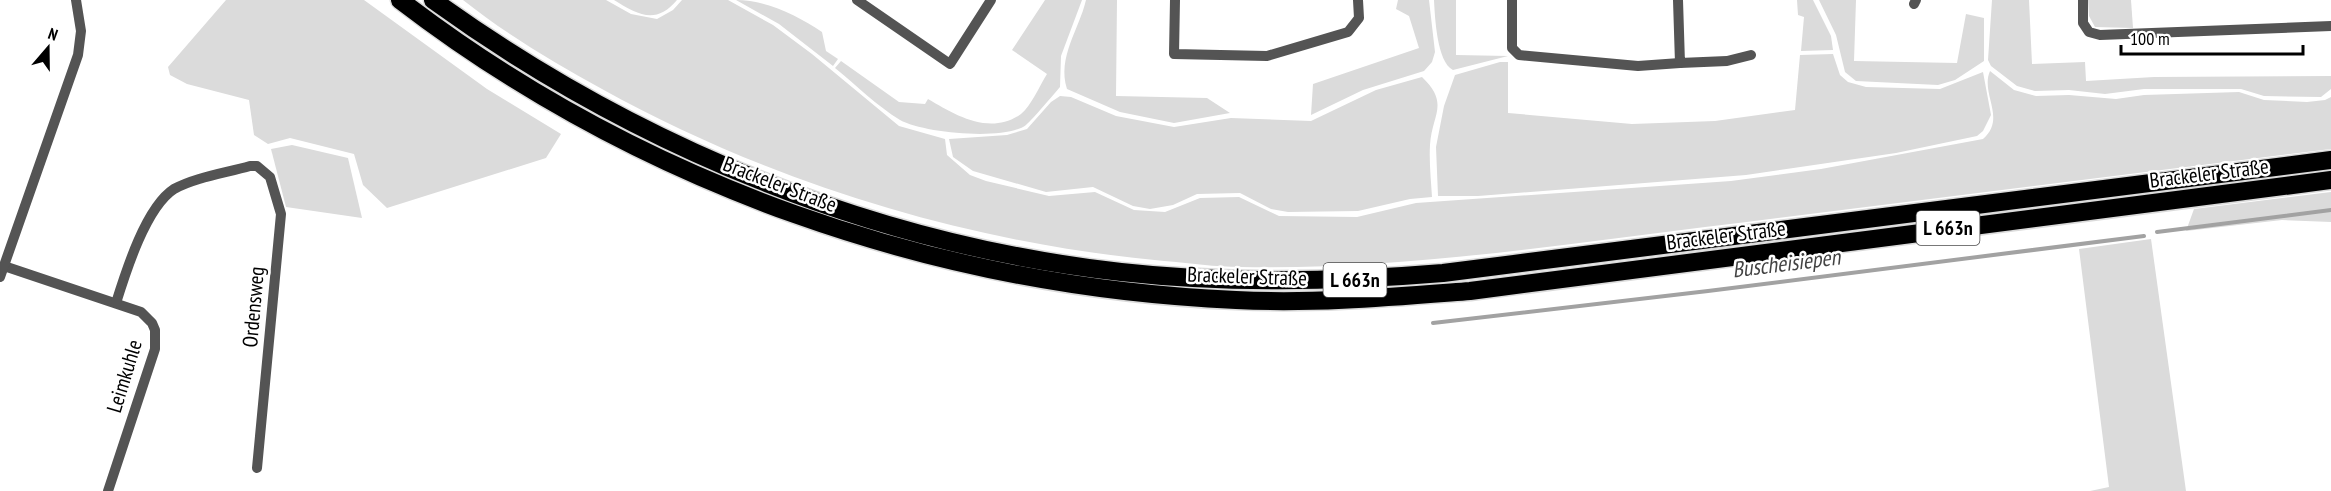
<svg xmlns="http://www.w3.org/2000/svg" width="2331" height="491" font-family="'PT Sans Narrow',sans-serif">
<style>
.green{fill:#dbdbdb}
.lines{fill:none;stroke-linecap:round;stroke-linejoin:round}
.stream{stroke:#a2a2a2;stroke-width:4}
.highway-casing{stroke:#dbdbdb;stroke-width:21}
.street{stroke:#545454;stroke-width:10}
.highway{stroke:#000;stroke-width:18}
.labels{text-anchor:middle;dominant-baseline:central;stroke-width:5;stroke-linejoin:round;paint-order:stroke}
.shield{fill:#fff;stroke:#4c4c4c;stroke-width:1.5}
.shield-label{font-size:20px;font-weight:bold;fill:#000}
.street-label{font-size:21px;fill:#000;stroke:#fff}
.water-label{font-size:22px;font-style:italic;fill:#434343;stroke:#fff}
</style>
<rect width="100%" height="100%" fill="#fff"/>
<!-- green -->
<g class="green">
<polygon points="226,0 364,0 487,89 561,134 546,158 387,208 363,185 354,154 290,138 268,144 254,135 249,100 187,84 170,75 168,67"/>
<path d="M 463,0 L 606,0 L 631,14 L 657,19 L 673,10 L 682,0 L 728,0 L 773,25 L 812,54 L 899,126 L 945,139 L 947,155 L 970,175 L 986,181 L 1049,196 L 1095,192 L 1134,210 L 1165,212 L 1200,198 L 1239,197 L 1279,216 L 1357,217 L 1416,203 L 1731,181 L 1821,169 L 1983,139 C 2007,118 1980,94 1990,71 L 2014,90 L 2036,96 L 2069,95 L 2116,99 L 2144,95 L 2239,92 L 2264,100 L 2307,102 L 2325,100 L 2331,97 L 2331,149 C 2122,175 1914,201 1705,227 C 1552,246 1396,270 1241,267 C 1216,267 1189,263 1164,261 C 968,243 774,184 602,89 C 554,63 506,34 463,0 Z"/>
<path d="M 614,0 L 677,0 C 656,25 638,15 614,0 Z"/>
<path d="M 736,0 C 766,0 797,15 822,32 L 826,51 L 838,59 L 833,66 L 779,24 Z"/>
<path d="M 1045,0 L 1082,0 L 1061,56 L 1060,87 C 1054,94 1032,120 1026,125 C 1005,141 923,133 900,120 C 877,106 856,85 835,68 L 841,61 L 899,102 L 925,104 L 928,99 C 955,115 990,136 1021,114 C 1031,106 1040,85 1047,74 L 1012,50 Z"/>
<path d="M 1086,0 L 1117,0 L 1116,96 L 1207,98 L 1230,113 L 1174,123 L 1120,112 L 1067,89 C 1057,57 1079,30 1086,0 Z"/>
<polygon points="1398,0 1429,0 1435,52 1432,62 1424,71 1363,90 1311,115 1313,84 1419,48 1409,16 1396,9"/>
<path d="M 1434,0 L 1456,0 L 1456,55 L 1508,56 L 1453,70 C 1437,62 1435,18 1434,0 Z"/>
<polygon points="1797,0 1813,0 1831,36 1833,50 1801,51 1804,17 1798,15"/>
<polygon points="1819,0 1856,0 1854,61 1957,63 1966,14 1984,18 1984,61 1955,80 1938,85 1856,81 1845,72 1836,35"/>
<polygon points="1992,0 2029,0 2032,64 2085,62 2086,81 2154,77 2331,76 2331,89 2321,97 2264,96 2241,89 2144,89 2105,94 2069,90 2035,91 2017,86 1991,66 1988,60"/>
<polygon points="2088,0 2131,0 2133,28 2095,27 2089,16"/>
<polygon points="1833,54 1840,75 1848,82 1866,87 1940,89 1983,72 1991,115 1983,131 1977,136 1896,153 1746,175 1478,196 1438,196 1436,147 1444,106 1455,75 1500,62 1508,62 1508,113 1632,124 1715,121 1795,110 1800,55"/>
<path d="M 1422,77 C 1450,104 1432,114 1430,145 C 1429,162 1431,180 1432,197 L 1410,199 L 1358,211 L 1288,212 L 1271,209 L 1240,193 L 1197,194 L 1173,205 L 1150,209 L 1133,206 L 1093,187 L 1046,192 L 973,171 L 953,157 L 949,139 L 1007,135 L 1027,129 L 1051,102 L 1060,96 L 1071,97 L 1116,116 L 1174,127 L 1231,118 L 1311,121 L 1376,90 Z"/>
<polygon points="292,145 348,158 362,218 286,207 271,149"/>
<polygon points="2331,192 2331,222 2282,220 2186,231 2194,209"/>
<polygon points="2151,239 2186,491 2090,491 2109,487 2079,249"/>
</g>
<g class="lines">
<!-- stream -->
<g class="stream">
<polyline points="2157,232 2331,210"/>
<polyline points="1433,323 1708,291 2144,236"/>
</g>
<defs>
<g id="highway">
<path d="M 400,0 C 640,184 934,287 1236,300 C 1314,304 1392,297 1470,291 L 2331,180"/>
<path d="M 433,0 C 635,146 872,244 1121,272 C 1228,284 1335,282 1443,273 L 2331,160"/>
</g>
</defs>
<!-- highway casing -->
<use href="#highway" class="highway-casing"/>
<!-- street -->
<g class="street">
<polyline points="857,0 950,64 991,0"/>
<polyline points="1175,0 1174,54 1267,56 1348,32 1359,18 1358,0"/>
<polyline points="1512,0 1512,48 1519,55 1638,66 1680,63"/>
<polyline points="1678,0 1680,63 1727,61 1751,55"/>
<polyline points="2083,0 2083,23 2089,32 2100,35 2331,26"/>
<polyline points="1914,4 1916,0"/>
<polyline points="4,266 141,312 152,323 155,330 155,349 108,491"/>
<polyline points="0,277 78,55 81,31 76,0"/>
<path d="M 116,303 C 126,271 146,207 174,189 C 196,177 226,173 250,166 L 257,166 L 270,177 L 281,214 L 257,468"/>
</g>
<!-- highway -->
<use href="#highway" class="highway"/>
</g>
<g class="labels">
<!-- shield labels -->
<g class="shield">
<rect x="1916.5" y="211" width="63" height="34" rx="4.5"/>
<rect x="1323.5" y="263" width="63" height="34" rx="4.5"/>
</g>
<g class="shield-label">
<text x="1948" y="228">L 663n</text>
<text x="1355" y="280">L 663n</text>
</g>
<!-- street labels -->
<g class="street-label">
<text transform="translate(2209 173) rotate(-7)">Brackeler Straße</text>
<text transform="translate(780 184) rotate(21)">Brackeler Straße</text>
<text transform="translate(1726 235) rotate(-7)">Brackeler Straße</text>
<text transform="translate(1247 276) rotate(2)">Brackeler Straße</text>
<text transform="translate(253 307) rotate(-85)">Ordensweg</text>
<text transform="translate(124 376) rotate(-73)">Leimkuhle</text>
</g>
<!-- water labels -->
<g class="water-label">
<text transform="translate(1786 263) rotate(-7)">Buscheisiepen</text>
</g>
</g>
<!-- north arrow -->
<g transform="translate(48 48) rotate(20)" stroke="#ffffff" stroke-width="4.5" paint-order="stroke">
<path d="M0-4.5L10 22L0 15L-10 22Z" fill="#000000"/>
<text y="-9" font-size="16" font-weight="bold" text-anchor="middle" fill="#000000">N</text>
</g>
<!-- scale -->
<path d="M2121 45v9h182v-9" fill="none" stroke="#000000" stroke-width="3"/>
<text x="2130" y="45" font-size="18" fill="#000000" stroke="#ffffff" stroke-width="4.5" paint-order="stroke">100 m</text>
</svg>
